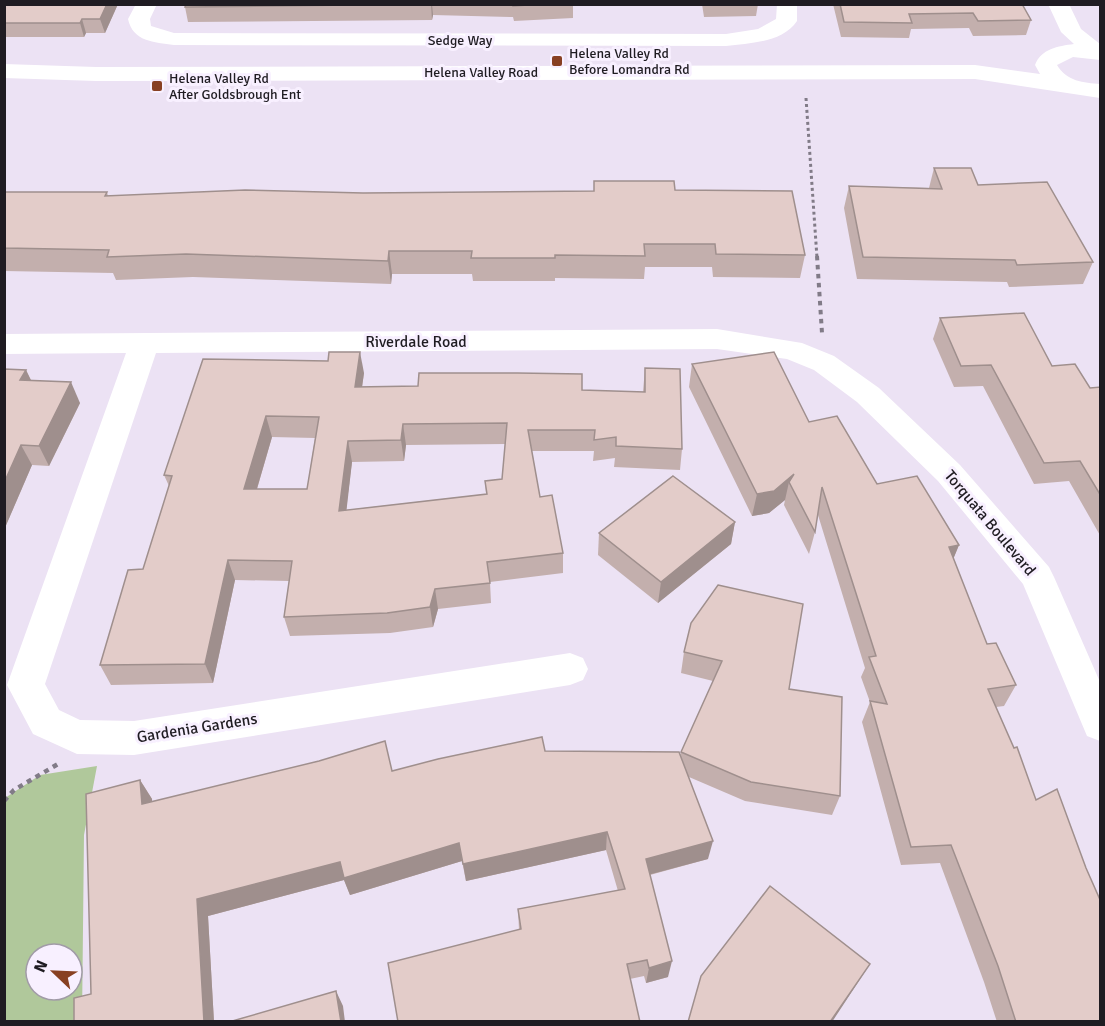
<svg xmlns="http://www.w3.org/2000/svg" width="1105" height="1026" font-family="Signika,sans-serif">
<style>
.green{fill:#b0c89b;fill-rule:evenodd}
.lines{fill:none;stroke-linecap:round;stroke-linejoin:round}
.path-far2{stroke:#817b87;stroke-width:3;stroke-dasharray:3 3;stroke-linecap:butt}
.path-far1{stroke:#817b87;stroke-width:4;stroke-dasharray:4.5 4.5;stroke-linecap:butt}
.path{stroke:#817b87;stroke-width:4.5;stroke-dasharray:5 5;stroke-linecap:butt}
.minor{fill:#fff;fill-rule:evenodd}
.wall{fill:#c3afad;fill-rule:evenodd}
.shaded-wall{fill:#9f8f8d}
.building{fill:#e3ccc9;stroke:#9f8f8d;stroke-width:1.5;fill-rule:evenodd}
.poi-dot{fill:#884022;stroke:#f8f0ff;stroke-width:2}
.labels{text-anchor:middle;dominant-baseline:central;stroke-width:6;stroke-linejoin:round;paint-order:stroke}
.far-street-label{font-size:14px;fill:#1f1c22;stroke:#f8f0ff}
.far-poi-label{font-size:14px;fill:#1f1c22;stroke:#f8f0ff;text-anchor:start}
.street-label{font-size:16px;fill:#1f1c22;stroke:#f8f0ff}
</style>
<rect width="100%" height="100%" fill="#ece2f4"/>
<!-- green -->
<path class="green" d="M 97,766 L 84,835 L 82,1021 L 5,1022 L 5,798 L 40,775 ZM 36,954 L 72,954 L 72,990 L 36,990 Z"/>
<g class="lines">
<!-- path-far2 -->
<polyline class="path-far2" points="806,98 817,258"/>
<!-- path-far1 -->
<polyline class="path-far1" points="817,256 822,333"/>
<!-- path -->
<polyline class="path" points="4,801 14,790 58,764"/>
<!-- minor -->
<g class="minor">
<path d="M 136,4 L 157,4 L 150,19 L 151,26 L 174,33 L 726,34 L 758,29 L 776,19 L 777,4 L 797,4 L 797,21 C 782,43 750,43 726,46 L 174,45 C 154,42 133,42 128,19 Z"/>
<path d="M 1048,4 L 1069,4 L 1081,29 L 1100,44 L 1100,60 L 1073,57 L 1057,65 C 1066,81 1084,83 1100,84 L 1100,98 L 975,79 L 96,81 L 4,78 L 4,64 L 96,67 L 975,65 L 1040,74 L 1035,65 C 1041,49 1058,46 1074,44 L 1061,32 Z"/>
<polygon points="717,329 802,343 834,356 879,388 960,465 1049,567 1054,577 1100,682 1100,741 1087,736 1023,584 938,481 857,402 814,370 787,359 717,349 156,353 45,684 59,710 80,720 134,721 570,653 583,658 588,669 583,680 570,685 134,755 77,754 33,734 7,685 126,353 4,354 4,334"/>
</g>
</g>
<!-- wall -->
<g class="wall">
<polygon points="4,4 118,4 105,33 86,33 84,37 4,37"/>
<polygon points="186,4 573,4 573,18 514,21 513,17 433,15 432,20 188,22 185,7"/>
<polygon points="702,4 758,4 756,16 704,17"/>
<polygon points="833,4 1022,4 1031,20 1026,35 973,36 969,28 911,29 909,38 841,37"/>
<polygon points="934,168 978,185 1093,262 1083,284 1009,287 1007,282 857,279 844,208 849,186 929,188"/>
<polygon points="675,190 805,255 800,278 713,277 712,267 645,267 644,279 555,278 555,281 473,281 472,274 392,274 391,284 193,277 116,280 113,273 4,271 4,192 107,192 108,196"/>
<polygon points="940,318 1052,366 1090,388 1101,387 1101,537 1069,481 1034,484 983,386 954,387 933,339"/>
<path d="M 203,359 L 364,373 L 362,387 L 582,390 L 643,392 L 645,368 L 682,449 L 680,470 L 614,467 L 615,458 L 593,461 L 594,451 L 532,451 L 540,497 L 563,553 L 563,573 L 490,582 L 491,603 L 438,609 L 433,627 L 390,633 L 290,636 L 284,617 L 289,581 L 235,580 L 213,683 L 111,685 L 100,665 L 143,569 L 169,486 L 164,475 ZM 272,437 L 315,438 L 307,489 L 257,489 ZM 505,444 L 502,479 L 485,481 L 486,494 L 346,510 L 352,462 L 404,461 L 406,445 Z"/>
<polygon points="692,364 809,422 877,484 959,545 953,559 987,644 1016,685 1004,706 996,707 1101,1022 997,1022 984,982 940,863 901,865 862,722 870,702 861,677 865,668 818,515 815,532 809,554 784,505 785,500 769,513 752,516 689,387"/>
<polygon points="26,370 31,380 80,403 49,466 32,465 4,530"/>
<polygon points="735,522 731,544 658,603 598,555 599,533"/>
<polygon points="691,623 789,689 840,796 832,815 745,801 689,777 708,859 650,875 668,977 646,983 644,976 630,979 519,930 518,909 618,891 606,850 466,881 462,861 350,895 344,880 208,916 214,1022 74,1022 91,994 140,780 152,799 152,802 545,751 680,755 713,681 681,673 684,652"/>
</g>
<!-- shaded-wall -->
<g class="shaded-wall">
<polygon points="107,4 118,4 105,33 100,19"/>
<polygon points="431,4 432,4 433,15 432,20"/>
<polygon points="82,19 86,33 84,37 80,23"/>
<polygon points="389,251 392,274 391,284 388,261"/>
<polygon points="360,352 364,373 359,408 355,387"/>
<polygon points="26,370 36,391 20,380"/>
<polygon points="71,382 80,403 49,466 39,446"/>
<polygon points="266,416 272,437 251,509 244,489"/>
<polygon points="403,424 406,445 404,461 401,440"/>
<polygon points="348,441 352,462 344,532 339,511"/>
<polygon points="21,445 32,465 4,530 4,483"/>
<polygon points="794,474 789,482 785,500 769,513 752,516 757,494"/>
<polygon points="735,522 731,544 658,603 661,582"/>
<polygon points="959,545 950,567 949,547"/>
<polygon points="228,560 235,580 213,683 205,664"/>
<polygon points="435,589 438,609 433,627 430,607"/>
<polygon points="140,780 152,799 153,823 142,804"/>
<polygon points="607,832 606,850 466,881 463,864"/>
<polygon points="713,841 708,859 644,876 646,859"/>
<polygon points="459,843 462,861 350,895 344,880 208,916 214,1022 204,1022 197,899 340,862"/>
<polygon points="672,961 668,977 646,983 649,968"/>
<polygon points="870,964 832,1022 830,1022"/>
<polygon points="336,991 343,1006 345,1022 341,1022"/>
</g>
<!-- building -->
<g class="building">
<polygon points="4,4 107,4 100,19 82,19 80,23 4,23"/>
<polygon points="186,4 431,4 185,7"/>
<polygon points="513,4 545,4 513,6"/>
<polygon points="840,4 1022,4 1031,20 978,21 973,13 909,14 912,23 844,22"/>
<polygon points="934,168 971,168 978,185 1047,182 1093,262 1017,265 1015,260 863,257 849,186 942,189"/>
<polygon points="594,181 674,181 675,190 792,191 805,255 716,254 715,244 644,244 645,256 555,255 555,258 471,258 472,251 389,251 388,261 186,254 107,257 109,250 4,248 4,192 107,192 105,196 245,190 363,193 594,191"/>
<polygon points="1024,313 1052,366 1075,364 1090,388 1101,387 1101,496 1080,461 1044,463 991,365 961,366 940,318"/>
<path d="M 329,352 L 360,352 L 355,387 L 418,386 L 419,373 L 517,373 L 582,374 L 582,390 L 645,392 L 645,368 L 680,369 L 682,449 L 616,446 L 616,437 L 594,440 L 595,430 L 528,430 L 540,497 L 552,495 L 563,553 L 487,562 L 490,583 L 435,589 L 430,607 L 387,613 L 284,617 L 292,561 L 228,560 L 205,664 L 100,665 L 128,570 L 143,569 L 172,476 L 164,475 L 203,359 L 328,361 ZM 266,416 L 319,417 L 307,489 L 244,489 ZM 507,423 L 502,479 L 485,481 L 487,494 L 339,511 L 348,441 L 401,440 L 403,424 Z"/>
<polygon points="774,352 809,422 837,416 877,484 917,476 959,545 949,547 987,644 996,643 1016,685 988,689 1014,748 1017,747 1036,800 1057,789 1086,868 1101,902 1101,1022 1016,1022 998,966 951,845 911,847 870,701 887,704 869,657 876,656 822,487 815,532 789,482 794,474 774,491 757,494 692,364"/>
<polygon points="4,369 26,370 20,380 71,382 39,446 21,445 4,483"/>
<polygon points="673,476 735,522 661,582 599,533"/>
<polygon points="718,585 803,604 789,689 842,697 840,796 751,782 681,752 722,661 684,652 691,623"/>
<polygon points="542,737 545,751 679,752 713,841 646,859 672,961 649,968 647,960 627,964 640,1022 398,1022 388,963 521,929 518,909 625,889 607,832 463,864 459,843 344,878 340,862 197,899 204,1022 74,1022 74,998 91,994 86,794 140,780 142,804 319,761 385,741 392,771 438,759"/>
<polygon points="770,886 870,964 830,1022 688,1022 701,976"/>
<polygon points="336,991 341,1022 229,1022"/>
</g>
<!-- markers -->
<g class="poi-dot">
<rect x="551" y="55" width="12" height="12" rx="3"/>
<rect x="151" y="80" width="12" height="12" rx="3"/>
</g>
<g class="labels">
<!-- far-street labels -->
<g class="far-street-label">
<text x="460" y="40">Sedge Way</text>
<text x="481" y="72">Helena Valley Road</text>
</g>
<!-- far-poi labels -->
<g class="far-poi-label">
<text x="569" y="53">Helena Valley Rd<tspan x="569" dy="16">Before Lomandra Rd</tspan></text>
<text x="169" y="78">Helena Valley Rd<tspan x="169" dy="16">After Goldsbrough Ent</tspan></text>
</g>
<!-- street labels -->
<g class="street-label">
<text x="416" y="342">Riverdale Road</text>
<text transform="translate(990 523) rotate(50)">Torquata Boulevard</text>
<text transform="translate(197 728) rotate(-9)">Gardenia Gardens</text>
</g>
</g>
<!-- border -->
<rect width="1105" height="1026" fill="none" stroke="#1f1c22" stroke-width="12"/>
<!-- north arrow -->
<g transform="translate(54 972) rotate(293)"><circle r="28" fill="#f8f0ff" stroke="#a19ba7" stroke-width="1.5"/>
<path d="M0-4.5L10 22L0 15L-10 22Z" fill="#884022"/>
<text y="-9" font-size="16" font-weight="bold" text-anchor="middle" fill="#1f1c22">N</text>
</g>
</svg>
